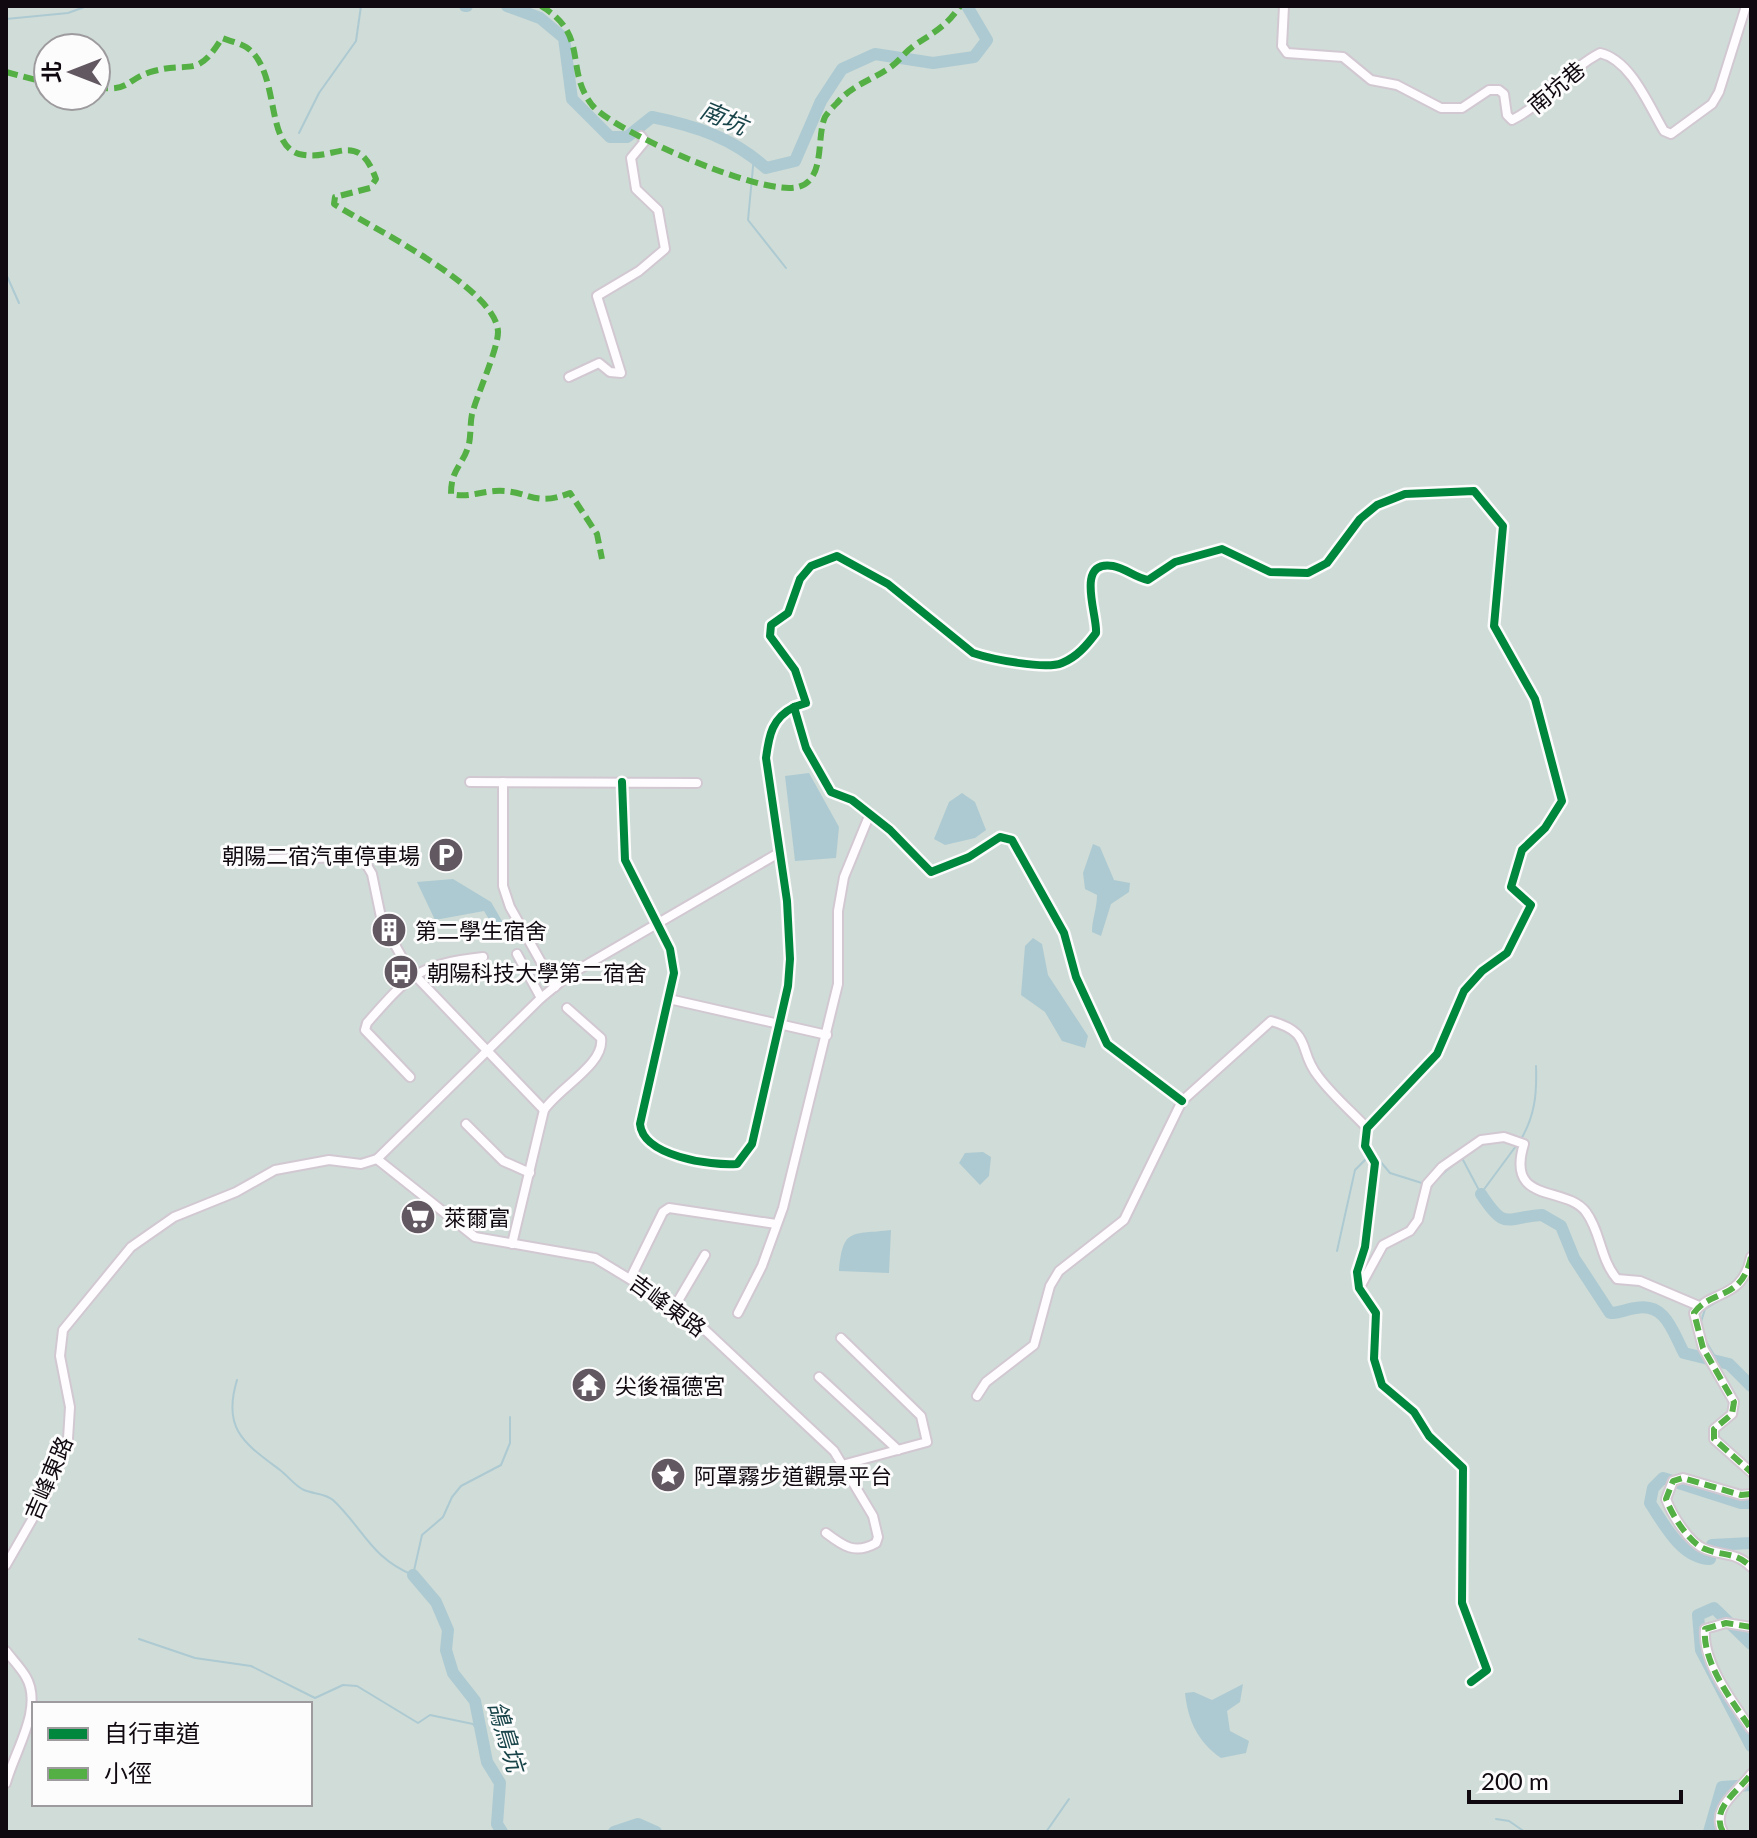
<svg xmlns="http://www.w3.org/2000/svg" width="1757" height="1838" font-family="Lato,'Noto Sans TC',sans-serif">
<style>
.green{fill:#d0dcd7;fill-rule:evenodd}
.water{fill:#adcad2}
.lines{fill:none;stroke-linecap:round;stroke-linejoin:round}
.stream{stroke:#adcad2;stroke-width:2}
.river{stroke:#adcad2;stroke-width:12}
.street-casing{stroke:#d2c8d2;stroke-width:12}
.street{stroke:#fefcfe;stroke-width:8}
.quiet{stroke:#54b044;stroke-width:6;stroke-dasharray:12 6;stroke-linecap:butt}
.cycleway-casing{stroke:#fcfcfc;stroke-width:13}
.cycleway{stroke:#00873e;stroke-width:8}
.labels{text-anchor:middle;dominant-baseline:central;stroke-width:6;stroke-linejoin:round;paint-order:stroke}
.street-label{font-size:22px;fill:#100910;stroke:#fcfcfc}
.poi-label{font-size:22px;fill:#100910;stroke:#fcfcfc;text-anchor:start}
.water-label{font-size:24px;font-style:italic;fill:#19454a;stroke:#fcfcfc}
</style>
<rect width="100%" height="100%" fill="#f9ecf8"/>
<!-- green -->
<path class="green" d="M 6,6 L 1751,6 L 1751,1832 L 6,1832 ZM 48,48 L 96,48 L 96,96 L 48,96 ZM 34,1704 L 310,1704 L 310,1804 L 34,1804 Z"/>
<!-- water -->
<g class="water">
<polygon points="809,773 839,827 836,858 795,861 785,776"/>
<polygon points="962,793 975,802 986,830 975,838 945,845 934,839 949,802"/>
<path d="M 1093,844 L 1100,847 L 1114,880 L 1130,883 L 1129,892 L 1111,904 L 1101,936 L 1092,932 C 1092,919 1097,909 1097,895 L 1085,889 L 1083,873 Z"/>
<polygon points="453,879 491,902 509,933 500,937 484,911 435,920 417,882"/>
<polygon points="1033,938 1042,944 1048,975 1088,1036 1085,1048 1062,1041 1045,1012 1021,995 1025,946"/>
<polygon points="983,1152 991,1157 989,1176 980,1185 959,1163 965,1153"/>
<path d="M 891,1230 L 889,1273 L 839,1271 C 843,1227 851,1235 891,1230 Z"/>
<path d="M 1243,1684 L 1240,1702 L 1227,1711 L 1230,1731 L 1249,1741 L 1246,1753 L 1221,1758 C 1198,1742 1188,1721 1185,1693 L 1194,1692 L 1212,1700 Z"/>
</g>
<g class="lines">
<!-- stream -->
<g class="stream">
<polyline points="6,19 68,13 87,6"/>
<polyline points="299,133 319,93 356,41 361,6"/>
<polyline points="754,156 748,220 786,268"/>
<polyline points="6,274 19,303"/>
<path d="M 1520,1141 C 1535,1116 1537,1094 1536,1066"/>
<polyline points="1375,1155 1390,1173 1425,1184"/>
<polyline points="1462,1158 1481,1194"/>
<polyline points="1432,1183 1454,1164"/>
<polyline points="1482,1192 1516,1146"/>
<polyline points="1337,1251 1355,1170 1369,1156"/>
<polyline points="1701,1322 1705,1309 1728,1295"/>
<polyline points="1705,1340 1716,1358"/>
<path d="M 237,1380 C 222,1429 244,1443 280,1470 C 288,1476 295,1486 304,1490 C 313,1494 325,1493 333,1500 C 363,1528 371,1558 413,1575 L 422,1535 L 443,1517 L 452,1497 L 461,1486 L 501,1465 L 510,1443 L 510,1417"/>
<polyline points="139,1639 195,1658 251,1666 315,1698 343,1685 357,1686 418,1723 430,1715 473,1724 483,1736"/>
<polyline points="1496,1819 1509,1821 1525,1832"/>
<polyline points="1046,1832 1069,1799"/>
</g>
<!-- river -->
<g class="river">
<polyline points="465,6 467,6"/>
<path d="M 507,6 L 540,18 L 564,38 L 572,99 L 610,137 L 627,137 L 652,117 C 696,126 733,138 766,168 L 795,161 L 821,101 L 842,69 L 875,54 L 933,63 L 974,57 L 987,40 L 967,6"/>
<path d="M 1481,1194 C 1506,1232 1505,1217 1542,1215 L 1561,1226 L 1574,1258 L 1610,1313 C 1620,1313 1627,1309 1636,1308 C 1666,1302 1673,1333 1684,1353 L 1729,1364 L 1751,1386"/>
<path d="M 1751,1503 L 1741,1503 L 1663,1478 L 1653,1488 L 1650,1503 C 1664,1524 1681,1558 1710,1559 L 1712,1545 L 1751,1543"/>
<polyline points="413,1575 436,1602 448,1630 446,1650 453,1673 475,1701 487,1762 500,1783 497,1824 502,1832"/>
<polyline points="1751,1644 1714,1608 1698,1615 1701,1650 1751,1746"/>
<polyline points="614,1832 638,1824 656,1832"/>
<polyline points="1709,1832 1722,1787 1751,1785"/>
</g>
<defs>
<g id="street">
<path d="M 1284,6 L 1282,46 L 1287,53 L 1343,57 L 1371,80 L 1397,85 L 1441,108 L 1462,108 L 1489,90 L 1499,90 L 1504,94 L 1507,115 L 1512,120 C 1547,102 1566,71 1600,53 C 1631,60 1649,106 1664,131 L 1671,134 L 1712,104 L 1719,92 L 1746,6"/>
<polyline points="569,377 599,363 610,372 621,373 597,296 639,271 665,249 658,210 636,189 631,158 645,141 641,136"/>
<path d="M 794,707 L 806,703 L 795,670 L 770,636 L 771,625 L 788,613 L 800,579 L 811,566 L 837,556 L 888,584 L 973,653 C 991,659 1045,670 1062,663 C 1077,657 1087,645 1096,633 C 1098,616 1074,560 1113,566 C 1125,568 1136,578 1148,580 L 1175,562 L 1222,549 L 1270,572 L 1308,573 L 1327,563 L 1360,519 L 1377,505 L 1405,494 L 1474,491 L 1503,526 L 1494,626 L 1535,699 L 1562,801 L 1545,828 L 1522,850 L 1511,887 L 1531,905 L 1507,953 L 1482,971 L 1464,991 L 1437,1054 L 1367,1128 L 1365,1146 L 1375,1163 L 1365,1247 L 1357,1272 L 1359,1288 L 1376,1313 L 1374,1359 L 1382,1385 L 1414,1412 L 1429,1436 L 1463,1468 L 1462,1603 L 1487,1670 L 1471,1682"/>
<polyline points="470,782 697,783"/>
<polyline points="503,782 503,886 510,907 555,987"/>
<path d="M 622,782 L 625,860 L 670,949 L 674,973 L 640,1124 C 643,1156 710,1166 737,1164 L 752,1144 L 788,986 L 790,959 L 787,901 L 766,758 C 769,735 772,718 794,707 L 806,748 L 831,792 L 852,800 L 890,830 L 931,872 L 969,857 L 1000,837 L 1012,840 L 1064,933 L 1076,977 L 1107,1044 L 1182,1101"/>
<polyline points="271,859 352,857 365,862 372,874 382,922 408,968 544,1110"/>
<polyline points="517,954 541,998"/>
<polyline points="669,999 827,1035"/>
<path d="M 410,1077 L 365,1030 L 367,1023 C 409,975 419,964 483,957"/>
<polyline points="466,1124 503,1161 530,1173"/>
<path d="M 377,1159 L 475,1237 L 595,1258 L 689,1315 L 834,1451 L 873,1516 L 878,1537 L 876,1543 C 855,1555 843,1546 826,1533"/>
<path d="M 512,1244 L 544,1110 C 560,1087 605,1064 601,1038 L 567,1008"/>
<path d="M 1751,1257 C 1742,1301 1711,1289 1694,1313 L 1703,1348 L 1734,1402 L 1732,1414 L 1714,1429 L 1714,1439 L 1751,1472"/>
<polyline points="631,1277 663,1212 669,1208 776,1224"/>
<path d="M 1360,1287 L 1383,1245 L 1410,1231 L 1418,1220 L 1427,1184 L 1442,1167 L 1481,1140 L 1504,1137 L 1524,1144 C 1505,1205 1566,1185 1586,1212 C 1601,1232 1600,1259 1617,1279 L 1640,1281 L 1699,1306"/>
<polyline points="675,1306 705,1255"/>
<polyline points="738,1313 762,1266 783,1208 838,984 838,911 844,877 869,816"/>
<polyline points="841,1338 921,1416 927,1442 842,1465"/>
<polyline points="819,1377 898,1450"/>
<path d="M 977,1396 L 986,1382 L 1034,1345 L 1050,1286 L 1059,1271 L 1124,1220 L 1182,1101 L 1271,1021 C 1314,1033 1297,1050 1318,1076 C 1332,1095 1351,1111 1367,1128"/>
<path d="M 1751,1494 L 1741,1495 L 1683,1478 L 1673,1481 L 1666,1499 C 1672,1515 1689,1543 1705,1549 C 1722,1556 1737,1552 1751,1567"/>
<polyline points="6,1565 45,1497 68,1439 70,1407 60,1356 63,1330 131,1247 174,1217 236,1192 275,1170 329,1160 361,1164 377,1159 541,998 569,975 777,854"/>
<path d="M 1751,1627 L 1726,1623 L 1705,1629 C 1702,1663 1733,1702 1751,1729"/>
<path d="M 6,1651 C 12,1659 21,1668 26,1677 C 44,1708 14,1752 6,1783"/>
<path d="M 1723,1832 C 1710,1808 1738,1792 1751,1774"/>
</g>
</defs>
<!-- street casing -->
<use href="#street" class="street-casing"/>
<!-- street -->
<use href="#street" class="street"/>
<!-- quiet -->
<g class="quiet">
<path d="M 541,6 C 590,35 564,69 592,105 C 614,132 764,197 798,187 C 826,180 816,137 825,117 C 828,112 833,107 837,103 C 853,84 873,80 892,66 C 900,60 906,51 915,45 C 934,32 947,26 960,6"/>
<polyline points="6,72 48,83"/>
<path d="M 96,87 C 131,93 126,78 154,71 C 191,61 197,79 222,38 C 230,41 239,43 246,47 C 281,70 264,144 299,154 C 335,163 357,127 376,179 L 370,188 L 335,197 L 334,204 C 370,227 497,288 498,332 C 498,349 477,395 472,414 C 470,424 471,434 469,444 C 463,466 451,468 451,494 C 467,498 479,492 495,491 C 528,489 532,508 570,493 L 597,534 L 602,559"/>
<path d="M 1751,1257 C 1742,1301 1711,1289 1694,1313 L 1703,1348 L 1734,1402 L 1732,1414 L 1714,1429 L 1714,1439 L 1751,1472"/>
<path d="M 1751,1494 L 1741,1495 L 1683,1478 L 1673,1481 L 1666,1499 C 1672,1515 1689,1543 1705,1549 C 1722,1556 1737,1552 1751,1567"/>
<path d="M 1751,1627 L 1726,1623 L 1705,1629 C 1702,1663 1733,1702 1751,1729"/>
<path d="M 1723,1832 C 1710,1808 1738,1792 1751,1774"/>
</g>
<defs>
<g id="cycleway">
<path d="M 794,707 L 806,703 L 795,670 L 770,636 L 771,625 L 788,613 L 800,579 L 811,566 L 837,556 L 888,584 L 973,653 C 991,659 1045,670 1062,663 C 1077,657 1087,645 1096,633 C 1098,616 1074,560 1113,566 C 1125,568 1136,578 1148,580 L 1175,562 L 1222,549 L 1270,572 L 1308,573 L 1327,563 L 1360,519 L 1377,505 L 1405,494 L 1474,491 L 1503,526 L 1494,626 L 1535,699 L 1562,801 L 1545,828 L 1522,850 L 1511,887 L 1531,905 L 1507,953 L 1482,971 L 1464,991 L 1437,1054 L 1367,1128 L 1365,1146 L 1375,1163 L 1365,1247 L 1357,1272 L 1359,1288 L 1376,1313 L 1374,1359 L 1382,1385 L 1414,1412 L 1429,1436 L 1463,1468 L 1462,1603 L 1487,1670 L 1471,1682"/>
<path d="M 622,782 L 625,860 L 670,949 L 674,973 L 640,1124 C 643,1156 710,1166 737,1164 L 752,1144 L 788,986 L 790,959 L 787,901 L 766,758 C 769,735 772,718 794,707 L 806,748 L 831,792 L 852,800 L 890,830 L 931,872 L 969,857 L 1000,837 L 1012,840 L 1064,933 L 1076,977 L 1107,1044 L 1182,1101"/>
</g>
</defs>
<!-- cycleway casing -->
<use href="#cycleway" class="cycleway-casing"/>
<!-- cycleway -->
<use href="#cycleway" class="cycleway"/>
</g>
<!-- icons -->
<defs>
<symbol id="parking-disc" viewBox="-11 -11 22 22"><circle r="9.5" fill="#625861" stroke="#fcfcfc"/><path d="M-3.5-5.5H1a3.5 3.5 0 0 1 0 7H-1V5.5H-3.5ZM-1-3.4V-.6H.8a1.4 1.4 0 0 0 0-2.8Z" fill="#fff"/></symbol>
<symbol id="building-disc" viewBox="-11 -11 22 22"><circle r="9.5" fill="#625861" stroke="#fcfcfc"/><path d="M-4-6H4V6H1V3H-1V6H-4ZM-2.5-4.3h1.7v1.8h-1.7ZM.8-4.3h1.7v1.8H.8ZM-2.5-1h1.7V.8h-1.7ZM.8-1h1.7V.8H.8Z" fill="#fff"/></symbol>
<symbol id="bus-disc" viewBox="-11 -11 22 22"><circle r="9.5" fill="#625861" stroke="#fcfcfc"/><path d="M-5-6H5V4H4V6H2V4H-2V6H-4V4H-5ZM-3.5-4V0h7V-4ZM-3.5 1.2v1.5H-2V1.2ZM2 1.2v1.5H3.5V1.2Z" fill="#fff"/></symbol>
<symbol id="supermarket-disc" viewBox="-11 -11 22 22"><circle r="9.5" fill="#625861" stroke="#fcfcfc"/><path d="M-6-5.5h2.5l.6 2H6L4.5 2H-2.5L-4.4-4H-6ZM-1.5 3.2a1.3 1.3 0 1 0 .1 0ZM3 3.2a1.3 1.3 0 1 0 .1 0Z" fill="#fff"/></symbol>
<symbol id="temple-disc" viewBox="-11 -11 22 22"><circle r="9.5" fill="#625861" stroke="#fcfcfc"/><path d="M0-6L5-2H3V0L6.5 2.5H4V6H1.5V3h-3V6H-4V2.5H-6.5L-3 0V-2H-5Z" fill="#fff"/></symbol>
<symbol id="sight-disc" viewBox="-11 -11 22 22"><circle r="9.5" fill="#625861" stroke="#fcfcfc"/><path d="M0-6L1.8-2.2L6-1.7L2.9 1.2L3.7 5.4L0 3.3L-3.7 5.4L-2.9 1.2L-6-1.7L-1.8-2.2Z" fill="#fff"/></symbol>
</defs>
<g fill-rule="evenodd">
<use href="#parking-disc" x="426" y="835" width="40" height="40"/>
<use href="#building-disc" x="369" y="910" width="40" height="40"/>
<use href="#bus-disc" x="381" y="952" width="40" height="40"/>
<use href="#supermarket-disc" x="398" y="1197" width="40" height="40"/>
<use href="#temple-disc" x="569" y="1365" width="40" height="40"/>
<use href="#sight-disc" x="648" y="1455" width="40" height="40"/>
</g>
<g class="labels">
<!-- street labels -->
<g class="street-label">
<text transform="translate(1556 87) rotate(-40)">南坑巷</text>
<text transform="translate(668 1305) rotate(36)">吉峰東路</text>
<text transform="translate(48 1478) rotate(-67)">吉峰東路</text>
</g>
<!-- poi labels -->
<g class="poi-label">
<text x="420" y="855" text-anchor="end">朝陽二宿汽車停車場</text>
<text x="415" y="930">第二學生宿舍</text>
<text x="427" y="972">朝陽科技大學第二宿舍</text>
<text x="444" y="1217">萊爾富</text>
<text x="615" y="1385">尖後福德宮</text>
<text x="694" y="1475">阿罩霧步道觀景平台</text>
</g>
<!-- water labels -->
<g class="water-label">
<text transform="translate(724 117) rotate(23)">南坑</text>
<text transform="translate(507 1736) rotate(73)">鴿鳥坑</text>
</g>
</g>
<!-- border -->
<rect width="1757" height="1838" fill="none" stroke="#100910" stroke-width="16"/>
<!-- legend -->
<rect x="32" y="1702" width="280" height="104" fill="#fcfcfc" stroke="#9e9b9e" stroke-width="2"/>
<rect x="48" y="1728" width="40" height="12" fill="#00873e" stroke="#9e9b9e" stroke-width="2"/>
<text x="104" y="1742" font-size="24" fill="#100910">自行車道</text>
<rect x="48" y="1768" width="40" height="12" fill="#54b044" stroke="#9e9b9e" stroke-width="2"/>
<text x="104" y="1782" font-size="24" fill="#100910">小徑</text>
<!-- north arrow -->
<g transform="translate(72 72) rotate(270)"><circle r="38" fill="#fcfcfc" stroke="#9e9b9e" stroke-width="2"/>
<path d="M0-6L14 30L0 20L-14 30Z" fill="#625861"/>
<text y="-12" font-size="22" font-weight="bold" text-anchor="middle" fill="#100910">北</text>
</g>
<!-- scale -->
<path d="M1469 1790v12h212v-12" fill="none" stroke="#100910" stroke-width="4"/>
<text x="1481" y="1790" font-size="24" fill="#100910" stroke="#fcfcfc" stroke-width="6" paint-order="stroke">200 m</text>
</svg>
